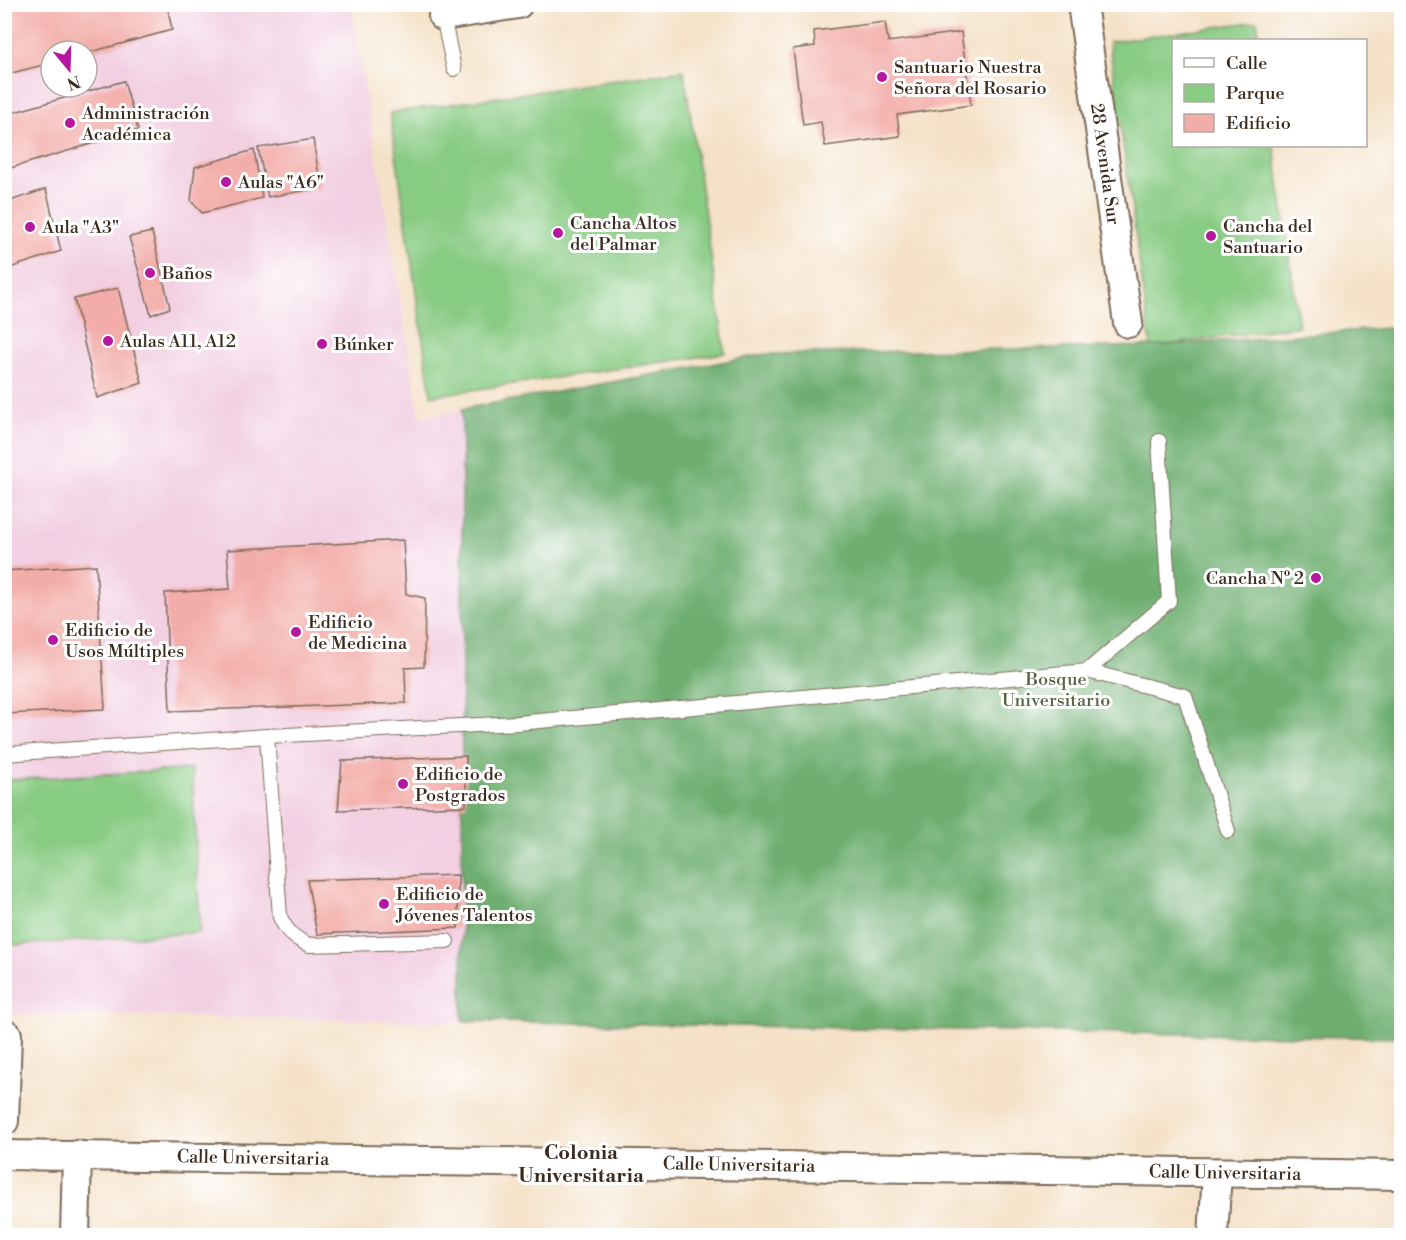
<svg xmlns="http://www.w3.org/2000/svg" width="1406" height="1240" font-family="'Libre Bodoni',serif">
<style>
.built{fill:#f2cfe1;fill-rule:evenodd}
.green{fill:#88cb83;stroke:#627a50;stroke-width:1.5}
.forest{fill:#6eaf71;stroke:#546c48;stroke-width:1.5}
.building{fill:#f3ada9}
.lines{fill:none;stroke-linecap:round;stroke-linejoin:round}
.lane-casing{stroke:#7c6a59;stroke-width:16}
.street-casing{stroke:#7c6a59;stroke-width:32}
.lane{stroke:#fff;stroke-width:14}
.street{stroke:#fff;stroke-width:28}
.poi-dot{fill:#b5179e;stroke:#fff;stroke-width:2}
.labels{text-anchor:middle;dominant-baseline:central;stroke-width:6;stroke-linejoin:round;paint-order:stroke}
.poi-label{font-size:18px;fill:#3b2a1e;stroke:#fff;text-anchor:start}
.street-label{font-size:18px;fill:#3b2a1e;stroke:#fff}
.park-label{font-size:18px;fill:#566241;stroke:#fff}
.neighbourhood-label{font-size:20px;font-weight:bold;fill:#3b2a1e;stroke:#fff}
</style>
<rect width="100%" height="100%" fill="#fff"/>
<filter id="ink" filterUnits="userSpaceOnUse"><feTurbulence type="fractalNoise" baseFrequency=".0167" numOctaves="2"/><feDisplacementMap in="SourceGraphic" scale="12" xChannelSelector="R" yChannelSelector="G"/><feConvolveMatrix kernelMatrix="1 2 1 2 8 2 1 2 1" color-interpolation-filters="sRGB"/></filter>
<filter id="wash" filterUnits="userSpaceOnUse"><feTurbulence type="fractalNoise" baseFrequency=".008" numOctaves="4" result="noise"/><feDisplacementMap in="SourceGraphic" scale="24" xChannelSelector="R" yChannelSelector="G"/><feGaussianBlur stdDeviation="1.35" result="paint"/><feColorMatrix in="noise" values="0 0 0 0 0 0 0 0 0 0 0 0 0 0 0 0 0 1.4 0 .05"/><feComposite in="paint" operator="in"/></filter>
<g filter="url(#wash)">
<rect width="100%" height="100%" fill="#f4e1c7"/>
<!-- built -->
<path class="built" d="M 5,5 L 351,5 L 420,417 L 766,354 L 1156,346 L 1401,327 L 1401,1038 L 5,1014 ZM 51,51 L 87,51 L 87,87 L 51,87 Z"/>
<!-- green -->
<g class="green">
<polygon points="1257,21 1260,40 1174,40 1174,146 1274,146 1299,326 1151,347 1109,42"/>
<polygon points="684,70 725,353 431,396 390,113"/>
<polygon points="192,769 200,932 5,946 5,780"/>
</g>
<!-- forest -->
<polygon class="forest" points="1401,327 1401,1038 462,1021 462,409 766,354 1156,346"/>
<g id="blocks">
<!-- building -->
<g class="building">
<polygon points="27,4 167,4 172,30 87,53 87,51 51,51 51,63 4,75 4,10"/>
<polygon points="885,22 888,42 961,32 971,105 897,115 900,136 825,146 821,122 803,125 793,49 815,46 814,31"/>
<polygon points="124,81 138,130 4,170 4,115"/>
<polygon points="313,139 321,188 268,197 258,148"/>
<polygon points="254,150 262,198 202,213 191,201 195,167"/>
<polygon points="46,189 61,251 4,270 4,203"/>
<polygon points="152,232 170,308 151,315 129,237"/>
<polygon points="118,288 142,383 97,398 74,299"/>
<polygon points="403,540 406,594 425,598 424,667 405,668 406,703 170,711 165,593 230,589 227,550"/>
<polygon points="96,565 105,709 4,714 4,571"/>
<polygon points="466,756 466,806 338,810 342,761"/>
<polygon points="458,875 458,928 317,934 307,880"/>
</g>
</g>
</g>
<g filter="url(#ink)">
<use href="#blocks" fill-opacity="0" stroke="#7c6a59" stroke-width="1.5"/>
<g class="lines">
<defs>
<g id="lane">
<polyline points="442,12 454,69"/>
<polyline points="1087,671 1169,601 1159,441"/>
<path d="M 267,736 L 280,917 C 287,932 294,938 309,945 L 447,941"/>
<polyline points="4,754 267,736 518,723 1087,671 1185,696 1228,831"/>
</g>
<g id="street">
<polyline points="1082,4 1128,323"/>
<polyline points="443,16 518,4"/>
<polyline points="4,1121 7,1035"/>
<polyline points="4,1155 1402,1175"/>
<polyline points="75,1236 77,1155"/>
<polyline points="1213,1236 1217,1173"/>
</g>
</defs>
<!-- lane casing -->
<use href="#lane" class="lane-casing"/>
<!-- street casing -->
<use href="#street" class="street-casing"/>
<!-- lane -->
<use href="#lane" class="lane"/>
<!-- street -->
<use href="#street" class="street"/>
</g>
</g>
<!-- markers -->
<g class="poi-dot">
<circle cx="882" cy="77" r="6"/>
<circle cx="70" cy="123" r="6"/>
<circle cx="226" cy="182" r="6"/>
<circle cx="30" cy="227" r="6"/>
<circle cx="558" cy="233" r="6"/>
<circle cx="1211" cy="236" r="6"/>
<circle cx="150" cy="273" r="6"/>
<circle cx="108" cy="341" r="6"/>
<circle cx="322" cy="344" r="6"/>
<circle cx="1316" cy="578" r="6"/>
<circle cx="296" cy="632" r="6"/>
<circle cx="53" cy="640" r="6"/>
<circle cx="403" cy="784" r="6"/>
<circle cx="384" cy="904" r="6"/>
</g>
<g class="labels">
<!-- poi labels -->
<g class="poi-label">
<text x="894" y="67">Santuario Nuestra<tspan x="894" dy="21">Señora del Rosario</tspan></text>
<text x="82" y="113">Administración<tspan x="82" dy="21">Académica</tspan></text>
<text x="238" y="182">Aulas "A6"</text>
<text x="570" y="223">Cancha Altos<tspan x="570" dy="21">del Palmar</tspan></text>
<text x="1223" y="226">Cancha del<tspan x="1223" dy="21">Santuario</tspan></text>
<text x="42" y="227">Aula "A3"</text>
<text x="162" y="273">Baños</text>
<text x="120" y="341">Aulas A11, A12</text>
<text x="334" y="344">Búnker</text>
<text x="1304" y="578" text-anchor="end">Cancha Nº 2</text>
<text x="308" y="622">Edificio<tspan x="308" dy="21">de Medicina</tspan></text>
<text x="65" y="630">Edificio de<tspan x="65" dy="21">Usos Múltiples</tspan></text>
<text x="415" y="774">Edificio de<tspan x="415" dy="21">Postgrados</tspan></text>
<text x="396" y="894">Edificio de<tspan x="396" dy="21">Jóvenes Talentos</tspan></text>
</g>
<!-- street labels -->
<g class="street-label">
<text transform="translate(1105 164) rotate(82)">28 Avenida Sur</text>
<text transform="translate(253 1158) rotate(1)">Calle Universitaria</text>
<text transform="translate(739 1165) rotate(1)">Calle Universitaria</text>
<text transform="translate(1225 1173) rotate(1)">Calle Universitaria</text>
</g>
<!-- park labels -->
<g class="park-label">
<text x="1056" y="679">Bosque<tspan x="1056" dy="21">Universitario</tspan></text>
</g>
<!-- neighbourhood labels -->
<g class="neighbourhood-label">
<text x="581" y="1153">Colonia<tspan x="581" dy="23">Universitaria</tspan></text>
</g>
</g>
<!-- margin -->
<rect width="1406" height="1240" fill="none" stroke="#fff" stroke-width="24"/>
<!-- legend -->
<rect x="1172" y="39" width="195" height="108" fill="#ffffff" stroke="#b1aaa5" stroke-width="1.5"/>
<rect x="1184" y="58" width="30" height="9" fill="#ffffff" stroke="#b1aaa5" stroke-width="1.5"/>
<text x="1226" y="69" font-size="18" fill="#3b2a1e">Calle</text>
<rect x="1184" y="84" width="30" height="18" fill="#88cb83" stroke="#b1aaa5" stroke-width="1.5"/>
<text x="1226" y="99" font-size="18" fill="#3b2a1e">Parque</text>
<rect x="1184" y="114" width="30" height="18" fill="#f3ada9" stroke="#b1aaa5" stroke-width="1.5"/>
<text x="1226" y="129" font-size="18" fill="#3b2a1e">Edificio</text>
<!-- north arrow -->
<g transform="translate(69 69) rotate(161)"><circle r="28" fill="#ffffff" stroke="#b1aaa5" stroke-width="1.5"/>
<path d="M0-4.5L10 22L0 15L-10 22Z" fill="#b5179e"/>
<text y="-9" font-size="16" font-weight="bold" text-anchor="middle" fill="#3b2a1e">N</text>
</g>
</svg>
